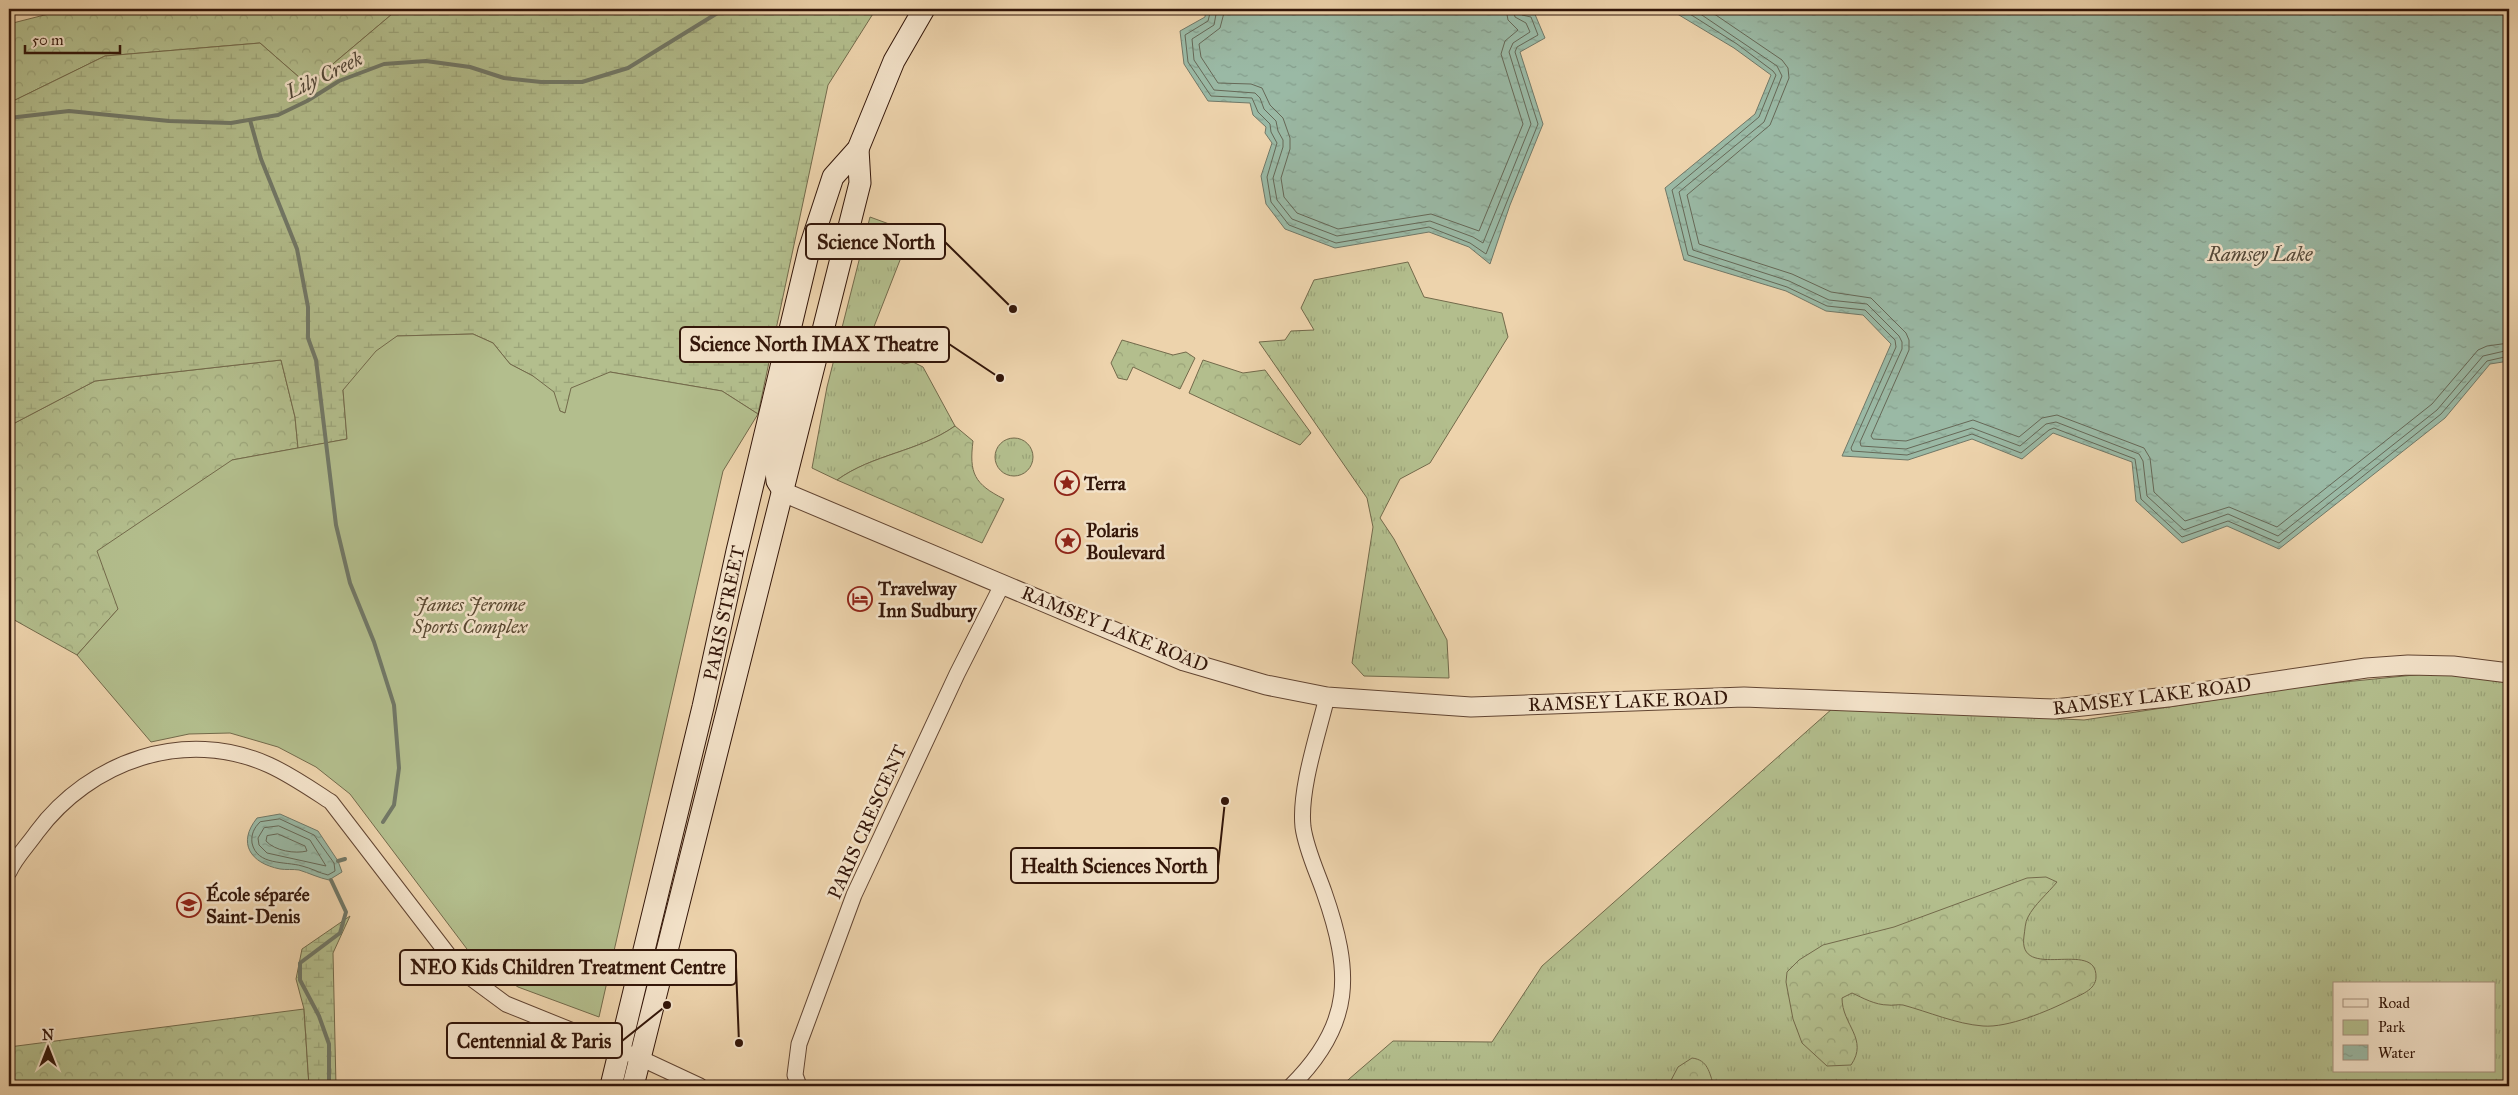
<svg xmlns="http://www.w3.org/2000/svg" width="2518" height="1095" font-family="'IM FELL Great Primer',serif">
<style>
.grass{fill:url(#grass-tufts);stroke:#736a4b;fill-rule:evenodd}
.forest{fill:url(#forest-crowns);stroke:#736a4b}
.wetland{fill:url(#wetland-marsh);stroke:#736a4b}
.park{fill:#b3be8d;stroke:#736a4b}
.water{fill:url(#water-ripples);stroke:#717867}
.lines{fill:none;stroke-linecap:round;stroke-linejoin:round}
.shore{stroke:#666857;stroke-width:1}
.stream{stroke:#717867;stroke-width:4}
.minor-casing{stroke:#624532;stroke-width:17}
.tertiary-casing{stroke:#624532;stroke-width:21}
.secondary-casing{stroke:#331609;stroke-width:23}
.minor{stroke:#f3e2c9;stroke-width:15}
.tertiary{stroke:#f3e2c9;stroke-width:19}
.secondary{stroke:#f3e2c9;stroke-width:21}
.labels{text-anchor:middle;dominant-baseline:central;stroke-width:5;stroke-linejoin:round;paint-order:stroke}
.poi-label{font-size:19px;font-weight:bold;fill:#331609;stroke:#f3e2c9;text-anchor:start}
.park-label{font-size:19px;font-style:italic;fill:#594831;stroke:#f3e2c9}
.street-label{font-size:19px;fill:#331609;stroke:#f3e2c9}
.water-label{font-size:20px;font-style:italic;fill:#524738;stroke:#f3e2c9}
.leader{fill:none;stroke:#331609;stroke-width:2}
.callout-dot{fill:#331609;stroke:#f3e2c9;stroke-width:2}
.callout{fill:#f3e2c9;stroke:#331609;stroke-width:2}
.callout-label{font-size:20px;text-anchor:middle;font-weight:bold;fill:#331609}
</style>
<defs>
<pattern id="grass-tufts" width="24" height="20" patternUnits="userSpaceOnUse" patternTransform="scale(1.25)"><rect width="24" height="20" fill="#b3be8d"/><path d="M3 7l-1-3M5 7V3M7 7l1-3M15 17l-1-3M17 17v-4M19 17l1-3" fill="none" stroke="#9aa378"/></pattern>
<pattern id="forest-crowns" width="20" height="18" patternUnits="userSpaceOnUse" patternTransform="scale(1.25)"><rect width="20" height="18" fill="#b3be8d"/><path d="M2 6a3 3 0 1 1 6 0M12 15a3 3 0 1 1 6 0" fill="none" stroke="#9aa378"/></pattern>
<pattern id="wetland-marsh" width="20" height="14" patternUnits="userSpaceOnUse" patternTransform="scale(1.25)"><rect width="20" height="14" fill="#b3be8d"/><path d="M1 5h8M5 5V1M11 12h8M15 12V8" fill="none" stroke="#9aa378"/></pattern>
<pattern id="water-ripples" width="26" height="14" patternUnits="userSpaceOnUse" patternTransform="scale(1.25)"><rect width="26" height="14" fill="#9ab9a5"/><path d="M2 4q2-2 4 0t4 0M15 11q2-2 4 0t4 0" fill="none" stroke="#859e8d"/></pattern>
</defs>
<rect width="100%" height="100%" fill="#edd3ac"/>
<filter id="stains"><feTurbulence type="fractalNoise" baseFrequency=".004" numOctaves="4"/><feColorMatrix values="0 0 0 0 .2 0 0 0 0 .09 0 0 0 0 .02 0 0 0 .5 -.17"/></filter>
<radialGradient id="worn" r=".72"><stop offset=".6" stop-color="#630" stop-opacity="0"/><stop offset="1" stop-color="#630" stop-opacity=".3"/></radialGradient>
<!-- grass -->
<g class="grass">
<path d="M 870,217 L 911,232 L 866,347 L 904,364 L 913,362 L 923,367 L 955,426 C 918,452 873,454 837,480 L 812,468 L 827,387 Z"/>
<polygon points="1408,262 1424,297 1502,313 1508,337 1430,463 1400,479 1380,518 1394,539 1447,640 1449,678 1364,676 1352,663 1373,527 1367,498 1259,342 1285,340 1291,331 1314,330 1301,308 1314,280"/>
<circle cx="1014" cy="457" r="19"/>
<path d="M 2434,673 L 2509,682 L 2509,1086 L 1341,1086 L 1393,1041 L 1492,1042 L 1542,966 L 1833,708 L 2084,720 L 2305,686 ZM 2334,984 L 2494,984 L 2494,1071 L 2334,1071 Z"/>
</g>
<!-- forest -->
<g class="forest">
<polygon points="68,9 398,9 308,85 260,43 105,56 9,103 9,24"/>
<polygon points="1122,340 1173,355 1186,352 1195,358 1180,389 1133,367 1127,380 1118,378 1111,363"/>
<polygon points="281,360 295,417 298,448 232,460 118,609 77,655 9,617 9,426 95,381"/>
<polygon points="1203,360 1243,373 1265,370 1311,433 1300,445 1189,393"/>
<path d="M 955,426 L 973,441 C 969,473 974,484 1004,499 L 982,543 L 837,480 C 873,454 918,452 955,426 Z"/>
<path d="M 2046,877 L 2057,882 C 2048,893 2034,905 2028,917 C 2025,922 2025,930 2024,936 C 2017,983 2097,938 2096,977 C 2096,990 2080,995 2070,1000 C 2048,1011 2008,1028 1983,1026 C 1956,1024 1929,1012 1903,1005 C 1897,1004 1893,1006 1888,1005 C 1875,1005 1863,998 1852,993 L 1842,998 C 1842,1025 1869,1039 1851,1065 L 1827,1066 L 1802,1043 L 1793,1019 L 1786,982 L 1787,972 L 1799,960 L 1823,945 L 1894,927 L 2027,878 Z"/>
<polygon points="304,1009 309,1086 9,1086 9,1047"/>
<path d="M 1692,1058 C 1708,1060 1709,1072 1714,1086 L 1668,1086 L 1678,1067 Z"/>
</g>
<!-- wetland -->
<g class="wetland">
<polygon points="398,9 876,9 828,85 758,414 722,391 610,372 565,413 560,411 533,376 510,364 493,343 473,334 397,336 343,390 347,439 298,448 295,417 281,360 95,381 9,426 9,103 105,56 260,43 308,85"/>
<polygon points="350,916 333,953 336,1086 309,1086 304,1009 296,979 302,949"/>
</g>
<!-- park -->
<polygon class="park" points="473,334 493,343 510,364 533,376 554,392 560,411 565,413 571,388 610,372 722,391 758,414 723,471 599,1017 518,987 473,957 350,794 316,767 278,747 230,733 189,734 151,742 77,655 118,609 97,551 232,460 347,439 343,390 376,351 397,336"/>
<!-- water -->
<g class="water">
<polygon points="1206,9 1514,9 1515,11 1534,12 1545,38 1520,52 1543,124 1510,205 1490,264 1469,247 1429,232 1335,248 1285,229 1266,204 1261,176 1272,143 1265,133 1266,127 1253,115 1250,103 1208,101 1184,64 1180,31 1205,17"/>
<polygon points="1669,9 2509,9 2509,361 2490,364 2445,418 2279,549 2227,526 2182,543 2136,501 2132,462 2053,433 2022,459 1972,439 1908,460 1842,456 1891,344 1863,315 1826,311 1786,291 1684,260 1665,188 1755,114 1771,75 1734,48"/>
<path d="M 280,814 L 318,831 L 338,861 L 342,872 L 329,880 C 319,878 309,873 299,870 C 293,869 286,870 280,869 C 250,863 237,843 257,818 Z"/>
</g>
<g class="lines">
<!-- shore -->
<g class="shore">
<polyline points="1211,9 1208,21 1185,35 1188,62 1211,96 1252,98 1258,112 1270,124 1271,132 1277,143 1267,177 1271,202 1289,225 1336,243 1429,227 1470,243 1486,254 1538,124 1515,52 1517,47 1538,35 1531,17 1522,15 1520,9"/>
<polyline points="1217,9 1214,25 1192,39 1194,60 1214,90 1255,93 1260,98 1264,109 1276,121 1278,131 1283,140 1283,147 1273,178 1277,200 1292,219 1337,236 1430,221 1473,237 1483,243 1531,124 1509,52 1513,43 1530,32 1526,23 1515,17 1513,9"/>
<polyline points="1225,9 1220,28 1199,44 1201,57 1218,83 1251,84 1262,88 1270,105 1283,118 1290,138 1290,149 1281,178 1284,197 1297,213 1338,229 1431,214 1479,231 1523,124 1501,54 1505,41 1518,30 1508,20 1506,9"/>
<polyline points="1682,9 1737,44 1773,71 1776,75 1759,117 1672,190 1688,255 1787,287 1827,306 1865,310 1895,340 1896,347 1851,448 1852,451 1907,455 1972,434 2021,453 2049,430 2054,428 2135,459 2141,499 2182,537 2228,521 2279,543 2441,414 2487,361 2509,356"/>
<polyline points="1693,9 1777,66 1782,76 1764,122 1679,192 1693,250 1789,281 1829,300 1867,304 1899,336 1902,342 1902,349 1860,442 1861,446 1906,449 1972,428 2020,446 2046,424 2056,422 2139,454 2143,461 2147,496 2184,530 2228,514 2278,536 2437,410 2483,356 2509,350"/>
<polyline points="1707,9 1782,60 1788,68 1789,78 1770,125 1687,195 1699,244 1792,274 1831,292 1871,298 1906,333 1909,340 1909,350 1871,436 1873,439 1906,441 1973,420 2019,437 2042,418 2057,415 2144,448 2150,458 2154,492 2185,521 2229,507 2277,527 2432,404 2478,350 2487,346 2509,343"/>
<path d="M 280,819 L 314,835 L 334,863 L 335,871 L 328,875 C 319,873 311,868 302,866 C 285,861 257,866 252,843 C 251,834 254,828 260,822 Z"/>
<polygon points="279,826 310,840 326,866 267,853 259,845 258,838 264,828"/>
<path d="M 278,834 L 305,846 L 307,851 C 295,854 275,851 266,841 L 267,836 Z"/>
</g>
<!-- stream -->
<g class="stream">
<polyline points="9,118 69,111 169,121 231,123 278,115 307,101 339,81 384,64 426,61 470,67 504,78 541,82 582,82 628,68 724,9"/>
<polyline points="250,120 261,159 297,249 308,307 308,338 316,360 336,525 350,583 374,642 394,705 399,768 394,805 383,822"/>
<polyline points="338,861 345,859"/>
<polyline points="329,1086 329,1044 319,1016 300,980 300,963 340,933 346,912 331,880"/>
</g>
<defs>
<g id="minor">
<path d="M 9,872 C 15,858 28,845 37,832 C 90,761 185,727 269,765 C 291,775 311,789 331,802 L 460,970 L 506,1004 L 640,1058 L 700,1086"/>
<polyline points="799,1086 795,1075 799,1044 854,895 957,674 1003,583"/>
<path d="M 1291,1086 C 1354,1024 1352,972 1324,892 C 1317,872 1306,849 1303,827 C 1299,790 1318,734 1327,697"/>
</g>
<polyline id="tertiary" points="783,492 1184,661 1266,685 1327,697 1471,707 1744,697 2054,709 2168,697 2366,668 2408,665 2453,666 2509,673"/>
<g id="secondary">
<polyline points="782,489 777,481 775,461 799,354"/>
<polyline points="611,1086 703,707 737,551 809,250 833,177 858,149 894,61 924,9"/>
<polyline points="633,1086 860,183 858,149"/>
</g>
</defs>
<!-- minor casing -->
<use href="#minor" class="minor-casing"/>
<!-- tertiary casing -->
<use href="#tertiary" class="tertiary-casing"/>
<!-- secondary casing -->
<use href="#secondary" class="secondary-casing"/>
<!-- minor -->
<use href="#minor" class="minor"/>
<!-- tertiary -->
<use href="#tertiary" class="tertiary"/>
<!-- secondary -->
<use href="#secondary" class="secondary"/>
</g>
<!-- icons -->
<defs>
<symbol id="sight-ring" viewBox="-11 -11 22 22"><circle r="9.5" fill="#f3e2c9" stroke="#8f2418" stroke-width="1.5"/><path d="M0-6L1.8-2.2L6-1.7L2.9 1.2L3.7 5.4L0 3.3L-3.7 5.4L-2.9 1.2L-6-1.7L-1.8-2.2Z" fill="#8f2418"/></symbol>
<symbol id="hotel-ring" viewBox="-11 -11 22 22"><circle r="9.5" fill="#f3e2c9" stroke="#8f2418" stroke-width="1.5"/><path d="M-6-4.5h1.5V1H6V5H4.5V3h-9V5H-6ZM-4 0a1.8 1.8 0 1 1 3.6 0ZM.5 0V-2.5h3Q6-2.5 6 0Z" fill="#8f2418"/></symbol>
<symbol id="school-ring" viewBox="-11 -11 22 22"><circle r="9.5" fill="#f3e2c9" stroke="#8f2418" stroke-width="1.5"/><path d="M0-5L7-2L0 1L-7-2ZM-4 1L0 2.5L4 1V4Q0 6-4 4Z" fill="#8f2418"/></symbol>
</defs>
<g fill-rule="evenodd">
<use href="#sight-ring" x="1053" y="469" width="28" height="28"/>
<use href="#sight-ring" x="1054" y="527" width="28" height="28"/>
<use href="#hotel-ring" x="846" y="585" width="28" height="28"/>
<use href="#school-ring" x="175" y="891" width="28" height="28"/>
</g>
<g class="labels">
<!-- poi labels -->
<g class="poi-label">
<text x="1084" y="483">Terra</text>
<text x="1086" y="530">Polaris<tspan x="1086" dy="22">Boulevard</tspan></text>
<text x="878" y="588">Travelway<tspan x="878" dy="22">Inn Sudbury</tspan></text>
<text x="206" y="894">École séparée<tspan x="206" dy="22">Saint-Denis</tspan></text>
</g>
<!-- park labels -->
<g class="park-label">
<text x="470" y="604">James Jerome<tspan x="470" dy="22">Sports Complex</tspan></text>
</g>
<!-- street labels -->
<g class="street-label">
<text transform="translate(724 613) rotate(-78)">PARIS STREET</text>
<text transform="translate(1115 629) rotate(22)">RAMSEY LAKE ROAD</text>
<text transform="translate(2152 696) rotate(-7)">RAMSEY LAKE ROAD</text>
<text transform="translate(1628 701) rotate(-2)">RAMSEY LAKE ROAD</text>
<text transform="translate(867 822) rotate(-66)">PARIS CRESCENT</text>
</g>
<!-- water labels -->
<g class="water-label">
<text transform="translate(324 75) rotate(-26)">Lily Creek</text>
<text x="2260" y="254">Ramsey Lake</text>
</g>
</g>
<!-- callouts -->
<path class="leader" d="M1013 309L945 242M1000 378L949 344M1225 801L1218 866M739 1043L736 967M667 1005L622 1041"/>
<g class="callout-dot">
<circle cx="1013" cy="309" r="5"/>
<circle cx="1000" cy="378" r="5"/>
<circle cx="1225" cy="801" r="5"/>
<circle cx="739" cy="1043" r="5"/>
<circle cx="667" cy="1005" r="5"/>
</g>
<g class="callout">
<rect x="806" y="224" width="139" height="35" rx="5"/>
<rect x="680" y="327" width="269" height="35" rx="5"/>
<rect x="1011" y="848" width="207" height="35" rx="5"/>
<rect x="400" y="950" width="336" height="35" rx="5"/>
<rect x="447" y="1023" width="175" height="35" rx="5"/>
</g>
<g class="callout-label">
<text x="876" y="249">Science North</text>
<text x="814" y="351">Science North IMAX Theatre</text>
<text x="1114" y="873">Health Sciences North</text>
<text x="568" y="974">NEO Kids Children Treatment Centre</text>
<text x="534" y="1048">Centennial &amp; Paris</text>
</g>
<!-- margin -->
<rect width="2518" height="1095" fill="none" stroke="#edd3ac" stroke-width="30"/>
<rect x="10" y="10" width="2498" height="1075" fill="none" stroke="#331609" stroke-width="2.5"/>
<rect x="15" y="15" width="2488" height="1065" fill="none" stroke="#331609"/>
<!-- legend -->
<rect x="2333" y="982" width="162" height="90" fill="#f3e2c9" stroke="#a6907c"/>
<rect x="2343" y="999" width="25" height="8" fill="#f3e2c9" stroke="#a6907c"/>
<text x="2378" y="1008" font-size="15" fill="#331609">Road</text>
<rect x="2343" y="1020" width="25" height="15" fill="#b3be8d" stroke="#a6907c"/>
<text x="2378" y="1032" font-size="15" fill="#331609">Park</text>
<rect x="2343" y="1045" width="25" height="15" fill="url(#water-ripples)" stroke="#a6907c"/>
<text x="2378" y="1058" font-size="15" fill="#331609">Water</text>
<!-- north arrow -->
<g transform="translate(48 1048)" stroke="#f3e2c9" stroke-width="4" paint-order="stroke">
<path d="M0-4L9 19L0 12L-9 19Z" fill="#331609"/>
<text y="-8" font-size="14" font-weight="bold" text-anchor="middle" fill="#331609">N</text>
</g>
<!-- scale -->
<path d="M25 45v8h95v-8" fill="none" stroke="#331609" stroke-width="2.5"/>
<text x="32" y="45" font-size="15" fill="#331609" stroke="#f3e2c9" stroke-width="4" paint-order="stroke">50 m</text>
<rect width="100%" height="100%" filter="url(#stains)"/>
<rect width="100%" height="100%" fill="url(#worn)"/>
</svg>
